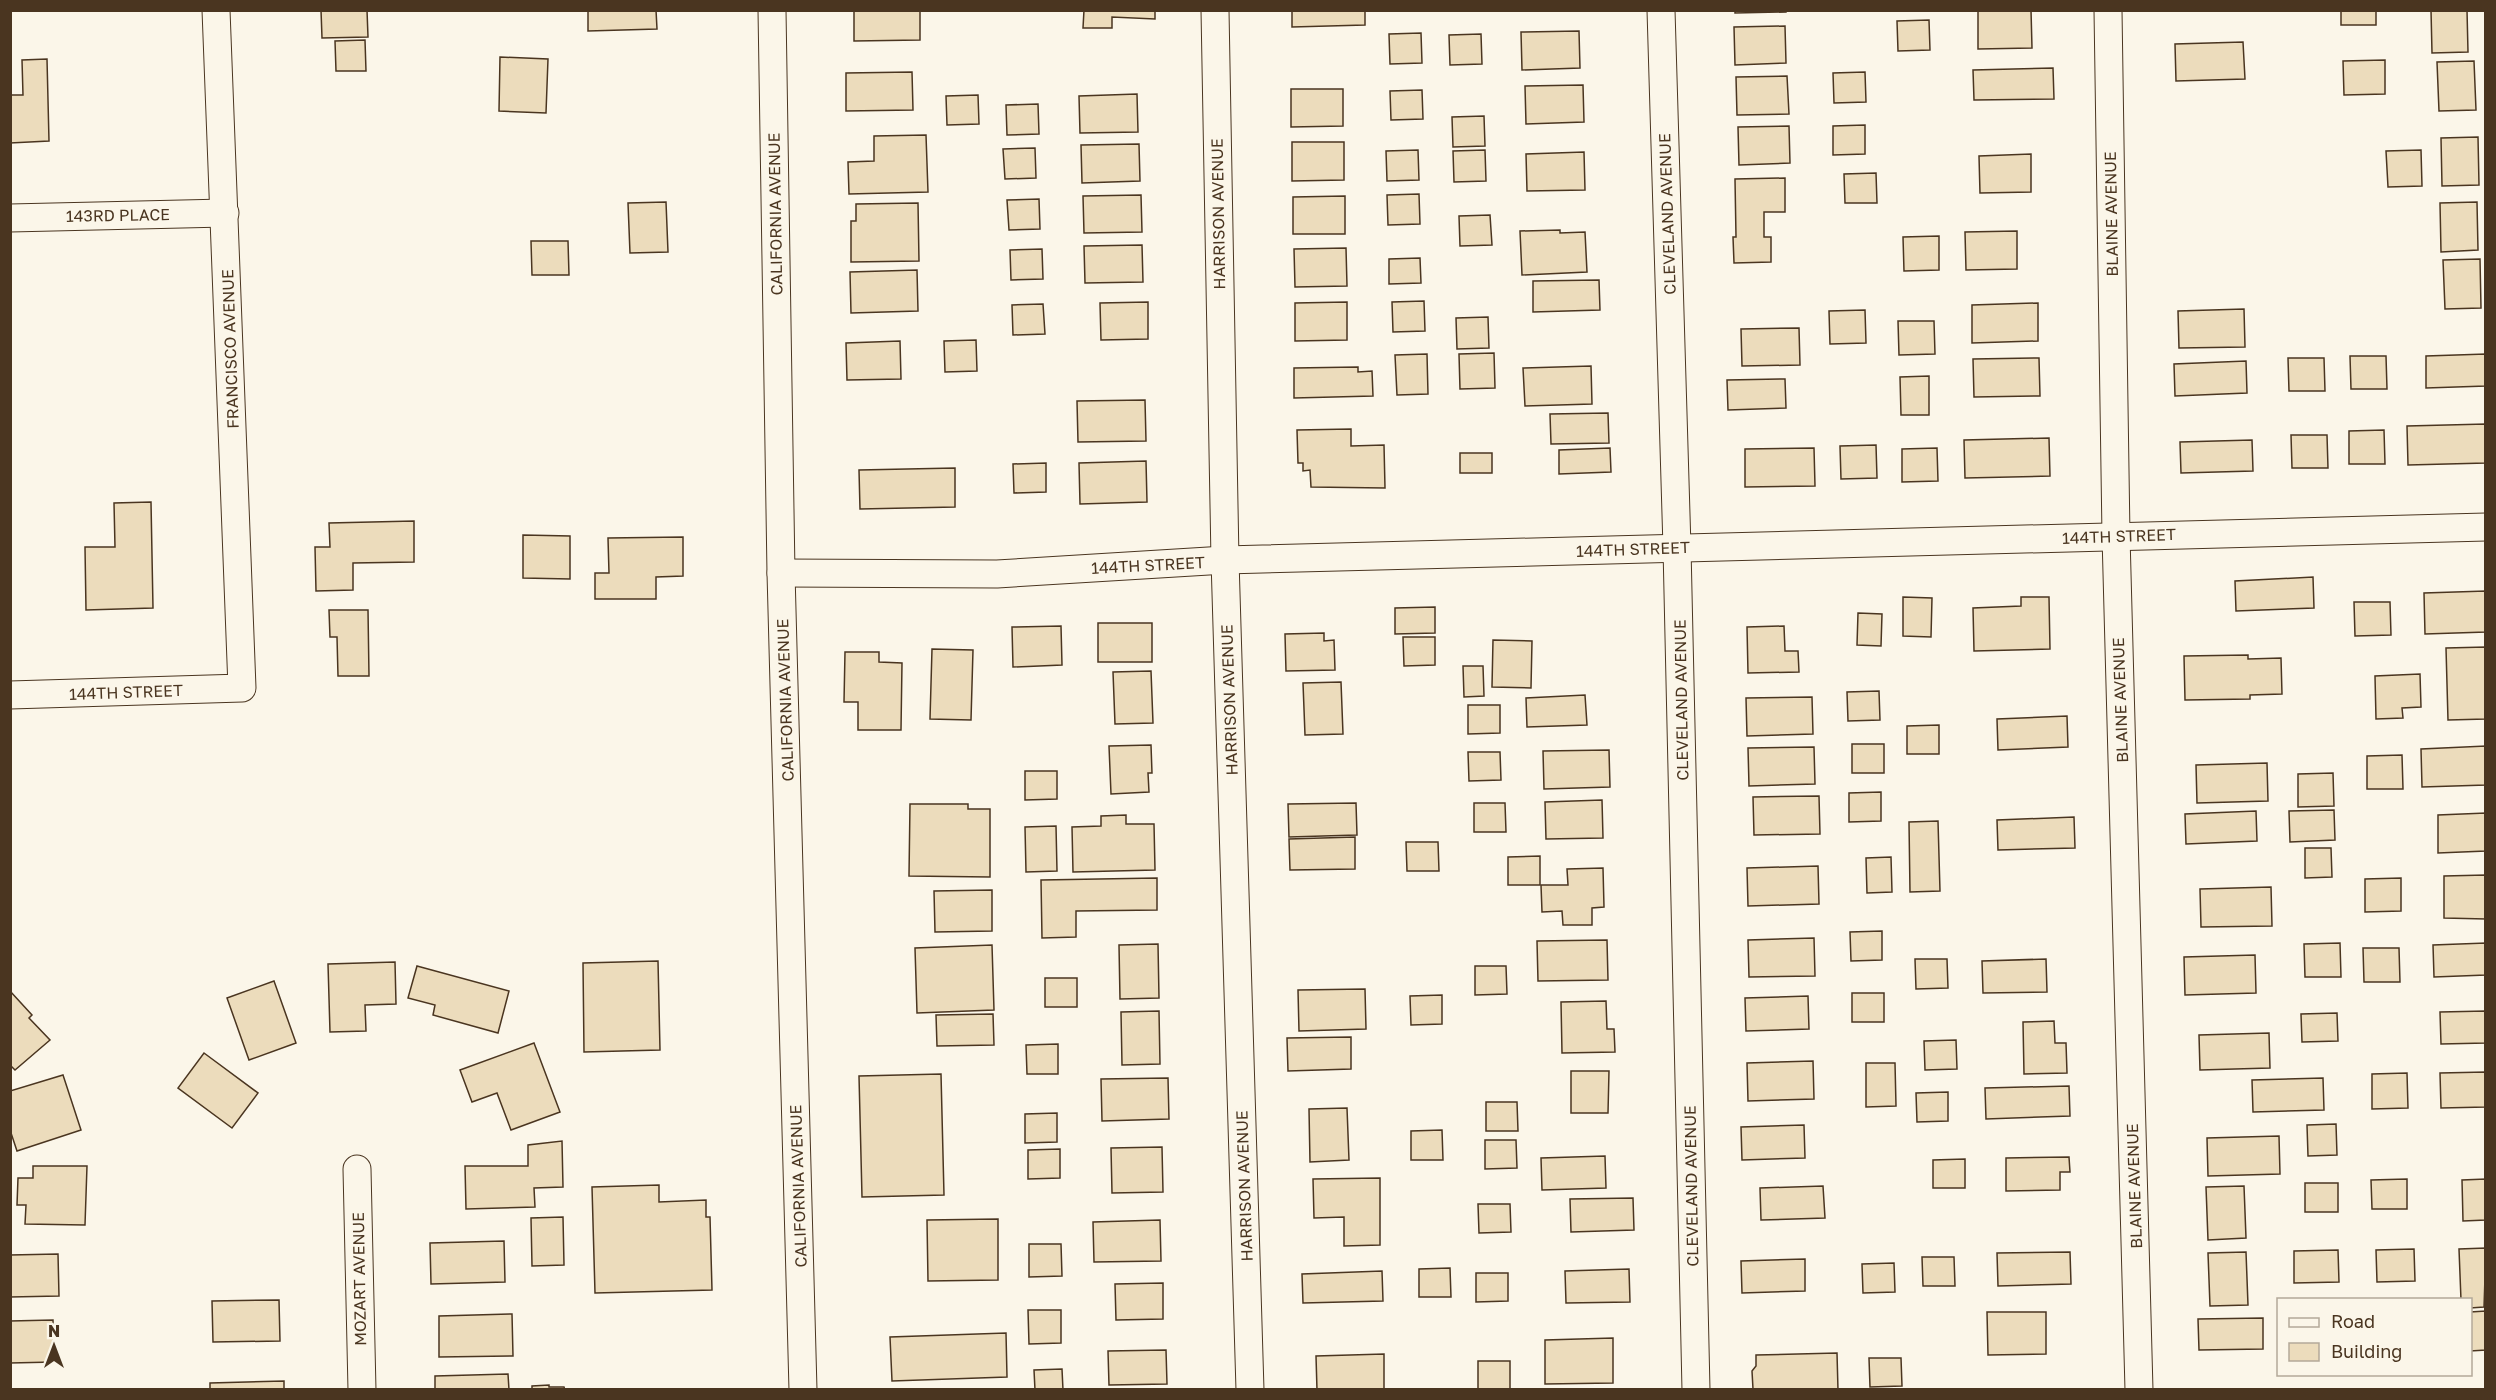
<svg xmlns="http://www.w3.org/2000/svg" width="2496" height="1400" font-family="'Golos Text',sans-serif">
<style>
.building{fill:#ecdcbc;stroke:#4a3520;stroke-width:1.5}
.lines{fill:none;stroke-linecap:round;stroke-linejoin:round}
.street-casing{stroke:#4a3520;stroke-width:29}
.street{stroke:#fbf6e9;stroke-width:27}
.labels{text-anchor:middle;dominant-baseline:central;stroke-width:4.5;stroke-linejoin:round;paint-order:stroke}
.street-label{font-size:16px;fill:#4a3520;stroke:#fbf6e9}
</style>
<rect width="100%" height="100%" fill="#fbf6e9"/>
<!-- building -->
<g class="building">
<polygon points="321,10 367,10 368,37 322,38"/>
<polygon points="588,10 656,10 657,29 588,31"/>
<polygon points="854,10 920,10 920,40 854,41"/>
<polygon points="1084,10 1155,10 1155,19 1112,17 1112,28 1083,28"/>
<polygon points="1292,10 1365,10 1365,25 1292,27"/>
<polygon points="1735,10 1786,10 1786,12 1735,13"/>
<polygon points="1978,10 2031,10 2032,48 1978,49"/>
<rect x="2341" y="10" width="35" height="15"/>
<polygon points="2431,10 2467,10 2468,52 2432,53"/>
<polygon points="1929,20 1930,50 1898,51 1897,21"/>
<polygon points="1785,26 1786,63 1735,65 1734,27"/>
<polygon points="1579,31 1580,68 1522,70 1521,32"/>
<polygon points="1421,33 1422,63 1390,64 1389,34"/>
<polygon points="1481,34 1482,64 1450,65 1449,35"/>
<polygon points="365,40 366,71 336,71 335,41"/>
<polygon points="2243,42 2245,79 2176,81 2175,44"/>
<polygon points="500,57 548,59 546,113 499,111"/>
<polygon points="47,59 49,141 10,143 10,95 23,95 22,60"/>
<polygon points="2385,60 2385,94 2344,95 2343,61"/>
<polygon points="2474,61 2476,110 2439,111 2437,62"/>
<polygon points="2053,68 2054,99 1974,100 1973,70"/>
<polygon points="912,72 913,110 846,111 846,73"/>
<polygon points="1865,72 1866,102 1834,103 1833,73"/>
<polygon points="1787,76 1789,114 1737,115 1736,77"/>
<polygon points="1583,85 1584,122 1526,124 1525,86"/>
<polygon points="1291,89 1343,89 1343,126 1291,127"/>
<polygon points="1422,90 1423,119 1391,120 1390,91"/>
<polygon points="1137,94 1138,132 1080,133 1079,96"/>
<polygon points="978,95 979,124 947,125 946,96"/>
<polygon points="1038,104 1039,134 1007,135 1006,105"/>
<polygon points="1484,116 1485,146 1453,147 1452,117"/>
<polygon points="1865,125 1865,154 1833,155 1833,126"/>
<polygon points="1789,126 1790,163 1739,165 1738,127"/>
<polygon points="926,135 928,192 849,194 848,162 874,161 874,136"/>
<polygon points="2478,137 2479,185 2442,186 2441,138"/>
<polygon points="1292,142 1344,142 1344,180 1292,181"/>
<polygon points="1139,144 1140,181 1082,183 1081,145"/>
<polygon points="1035,148 1036,178 1005,179 1003,149"/>
<polygon points="1418,150 1419,180 1387,181 1386,151"/>
<polygon points="1485,150 1486,181 1454,182 1453,151"/>
<polygon points="2421,150 2422,186 2388,187 2386,151"/>
<polygon points="1584,152 1585,190 1527,191 1526,154"/>
<polygon points="2031,154 2031,192 1980,193 1979,156"/>
<polygon points="1876,173 1877,203 1845,203 1844,174"/>
<polygon points="1785,178 1785,212 1764,212 1764,237 1771,237 1771,262 1734,263 1733,237 1736,237 1735,179"/>
<polygon points="1419,194 1420,224 1388,225 1387,195"/>
<polygon points="1141,195 1142,232 1084,233 1083,196"/>
<polygon points="1345,196 1345,234 1293,234 1293,197"/>
<polygon points="1039,199 1040,229 1009,230 1007,200"/>
<polygon points="666,202 668,252 630,253 628,203"/>
<polygon points="2477,202 2478,250 2441,252 2440,203"/>
<polygon points="918,203 919,261 851,262 851,221 856,221 856,204"/>
<polygon points="1490,215 1492,245 1460,246 1459,216"/>
<polygon points="1560,230 1560,233 1585,232 1587,272 1522,275 1520,231"/>
<polygon points="2017,231 2017,269 1966,270 1965,232"/>
<polygon points="1939,236 1939,270 1904,271 1903,237"/>
<polygon points="531,241 568,241 569,275 532,275"/>
<polygon points="1142,245 1143,282 1085,283 1084,246"/>
<polygon points="1346,248 1347,286 1295,287 1294,249"/>
<polygon points="1042,249 1043,279 1011,280 1010,250"/>
<polygon points="1420,258 1421,283 1389,284 1389,259"/>
<polygon points="2480,259 2481,308 2445,309 2443,260"/>
<polygon points="917,270 918,311 851,313 850,272"/>
<polygon points="1599,280 1600,310 1533,312 1533,281"/>
<polygon points="1424,301 1425,331 1393,332 1392,302"/>
<polygon points="1148,302 1148,339 1101,340 1100,303"/>
<polygon points="1347,302 1347,340 1295,341 1295,303"/>
<polygon points="2038,303 2038,341 1972,343 1972,305"/>
<polygon points="1043,304 1045,334 1013,335 1012,305"/>
<polygon points="2244,309 2245,347 2179,348 2178,311"/>
<polygon points="1865,310 1866,343 1830,344 1829,311"/>
<polygon points="1488,317 1489,348 1457,349 1456,318"/>
<polygon points="1898,321 1934,321 1935,354 1899,355"/>
<polygon points="1799,328 1800,365 1742,366 1741,329"/>
<polygon points="976,340 977,371 945,372 944,341"/>
<polygon points="900,341 901,379 847,380 846,343"/>
<polygon points="1494,353 1495,388 1460,389 1459,354"/>
<polygon points="1427,354 1428,394 1397,395 1395,355"/>
<polygon points="2486,354 2486,386 2426,388 2426,356"/>
<polygon points="2350,356 2386,356 2387,389 2351,389"/>
<polygon points="2039,358 2040,396 1974,397 1973,359"/>
<polygon points="2288,358 2324,358 2325,391 2289,391"/>
<polygon points="2246,361 2247,393 2175,396 2174,364"/>
<polygon points="1591,366 1592,404 1525,406 1523,368"/>
<polygon points="1358,367 1358,372 1372,371 1373,396 1294,398 1294,368"/>
<polygon points="1929,376 1929,415 1901,415 1900,377"/>
<polygon points="1785,379 1786,408 1728,410 1727,380"/>
<polygon points="1145,400 1146,441 1078,442 1077,401"/>
<polygon points="1608,413 1609,443 1551,444 1550,414"/>
<polygon points="2486,424 2486,463 2408,465 2407,426"/>
<polygon points="1351,429 1351,446 1384,445 1385,488 1311,487 1310,470 1303,471 1303,463 1298,463 1297,430"/>
<polygon points="2384,430 2385,464 2349,464 2349,431"/>
<polygon points="2291,435 2327,435 2328,468 2292,468"/>
<polygon points="2049,438 2050,476 1965,478 1964,440"/>
<polygon points="2252,440 2253,471 2181,473 2180,442"/>
<polygon points="1876,445 1877,478 1841,479 1840,446"/>
<polygon points="1610,448 1611,472 1559,474 1559,450"/>
<polygon points="1814,448 1815,486 1745,487 1745,449"/>
<polygon points="1937,448 1938,481 1902,482 1902,449"/>
<rect x="1460" y="453" width="32" height="20"/>
<polygon points="1146,461 1147,502 1080,504 1079,463"/>
<polygon points="1046,463 1046,492 1014,493 1013,464"/>
<polygon points="955,468 955,507 860,509 859,470"/>
<polygon points="151,502 153,608 86,610 85,547 115,547 114,503"/>
<polygon points="414,521 414,562 353,563 353,590 316,591 315,547 330,547 329,523"/>
<polygon points="523,535 570,536 570,579 523,578"/>
<polygon points="683,537 683,576 656,577 656,599 595,599 595,573 609,573 608,538"/>
<polygon points="2313,577 2314,608 2236,611 2235,581"/>
<polygon points="2486,591 2486,632 2425,634 2424,593"/>
<polygon points="1903,597 1932,598 1931,637 1903,636"/>
<polygon points="2021,597 2049,597 2050,649 1974,651 1973,608 2021,606"/>
<polygon points="2354,602 2390,602 2391,635 2355,636"/>
<polygon points="1435,607 1435,633 1395,634 1395,608"/>
<polygon points="329,610 368,610 369,676 338,676 337,637 330,637"/>
<polygon points="1858,613 1882,614 1881,646 1857,645"/>
<rect x="1098" y="623" width="54" height="39"/>
<polygon points="1061,626 1062,665 1013,667 1012,627"/>
<polygon points="1784,626 1785,651 1798,651 1799,672 1748,673 1747,627"/>
<polygon points="1324,633 1324,641 1334,640 1335,670 1286,671 1285,634"/>
<polygon points="1403,637 1435,637 1435,665 1404,666"/>
<polygon points="1493,640 1532,641 1531,688 1492,687"/>
<polygon points="2486,647 2486,719 2448,720 2446,648"/>
<polygon points="932,649 973,650 971,720 930,719"/>
<polygon points="845,652 879,652 879,662 902,663 901,730 858,730 858,702 844,702"/>
<polygon points="2248,655 2248,659 2281,658 2282,694 2250,695 2250,699 2185,700 2184,656"/>
<polygon points="1463,666 1483,666 1484,696 1464,697"/>
<polygon points="1151,671 1153,723 1115,724 1113,672"/>
<polygon points="2420,674 2421,707 2402,708 2403,718 2376,719 2375,676"/>
<polygon points="1341,682 1343,734 1305,735 1303,683"/>
<polygon points="1879,691 1880,720 1848,721 1847,692"/>
<polygon points="1585,695 1587,725 1527,727 1526,698"/>
<polygon points="1812,697 1813,734 1747,736 1746,698"/>
<polygon points="1468,705 1500,705 1500,733 1468,734"/>
<polygon points="2067,716 2068,747 1998,750 1997,719"/>
<polygon points="1939,725 1939,754 1907,754 1907,726"/>
<rect x="1852" y="744" width="32" height="29"/>
<polygon points="1151,745 1152,773 1148,773 1149,792 1111,794 1109,746"/>
<polygon points="2486,746 2486,785 2422,787 2421,749"/>
<polygon points="1814,747 1815,784 1749,786 1748,748"/>
<polygon points="1609,750 1610,787 1544,789 1543,751"/>
<polygon points="1468,752 1500,752 1501,780 1469,781"/>
<polygon points="2402,755 2403,789 2367,789 2367,756"/>
<polygon points="2267,763 2268,801 2197,803 2196,765"/>
<polygon points="1025,771 1057,771 1057,799 1025,800"/>
<polygon points="2333,773 2334,806 2298,807 2298,774"/>
<polygon points="1881,792 1881,821 1849,822 1849,793"/>
<polygon points="1819,796 1820,834 1754,835 1753,797"/>
<polygon points="1602,800 1603,838 1546,839 1545,802"/>
<polygon points="1356,803 1357,835 1289,837 1288,804"/>
<polygon points="1474,803 1505,803 1506,832 1474,832"/>
<polygon points="910,804 968,804 968,809 990,809 990,877 909,876"/>
<polygon points="2334,810 2335,840 2290,842 2289,811"/>
<polygon points="2256,811 2257,841 2186,844 2185,814"/>
<polygon points="2486,813 2486,851 2438,853 2438,815"/>
<polygon points="1126,815 1126,824 1154,824 1155,870 1073,872 1072,827 1101,826 1101,816"/>
<polygon points="2074,817 2075,848 1998,850 1997,820"/>
<polygon points="1938,821 1940,891 1910,892 1909,822"/>
<polygon points="1056,826 1057,871 1026,872 1025,827"/>
<polygon points="1355,837 1355,869 1290,870 1289,839"/>
<polygon points="1406,842 1438,842 1439,871 1407,871"/>
<polygon points="2305,848 2331,848 2332,877 2305,878"/>
<polygon points="1540,856 1540,885 1508,885 1508,857"/>
<polygon points="1891,857 1892,892 1867,893 1866,858"/>
<polygon points="1818,866 1819,904 1748,906 1747,868"/>
<polygon points="1603,868 1604,907 1592,908 1592,925 1563,925 1562,911 1542,912 1541,885 1568,885 1567,869"/>
<polygon points="2486,875 2486,919 2444,918 2444,876"/>
<polygon points="1157,878 1157,910 1076,911 1076,937 1042,938 1041,880"/>
<polygon points="2401,878 2401,911 2365,912 2365,879"/>
<polygon points="2271,887 2272,926 2201,927 2200,889"/>
<polygon points="992,890 992,931 935,932 934,891"/>
<polygon points="1882,931 1882,960 1851,961 1850,932"/>
<polygon points="1814,938 1815,976 1749,977 1748,940"/>
<polygon points="1607,940 1608,980 1538,981 1537,941"/>
<polygon points="2340,943 2341,977 2305,977 2304,944"/>
<polygon points="2486,943 2486,975 2434,977 2433,945"/>
<polygon points="1158,944 1159,998 1120,999 1119,945"/>
<polygon points="992,945 994,1010 917,1013 915,948"/>
<polygon points="2363,948 2399,948 2400,982 2364,982"/>
<polygon points="2255,955 2256,993 2185,995 2184,957"/>
<polygon points="1915,959 1947,959 1948,988 1916,989"/>
<polygon points="2046,959 2047,992 1983,993 1982,961"/>
<polygon points="658,961 660,1050 584,1052 583,963"/>
<polygon points="395,962 396,1004 365,1005 366,1031 330,1032 328,964"/>
<polygon points="417,966 509,991 498,1033 433,1015 435,1005 408,998"/>
<polygon points="1475,966 1506,966 1507,994 1475,995"/>
<rect x="1045" y="978" width="32" height="29"/>
<polygon points="274,981 296,1043 249,1060 227,998"/>
<polygon points="1365,989 1366,1029 1299,1031 1298,990"/>
<polygon points="10,991 32,1015 29,1018 50,1040 15,1070 10,1065"/>
<rect x="1852" y="993" width="32" height="29"/>
<polygon points="1442,995 1442,1024 1411,1025 1410,996"/>
<polygon points="1808,996 1809,1029 1746,1031 1745,998"/>
<polygon points="1606,1001 1607,1029 1614,1029 1615,1052 1562,1053 1561,1002"/>
<polygon points="1159,1011 1160,1064 1122,1065 1121,1012"/>
<polygon points="2486,1011 2486,1043 2441,1044 2440,1012"/>
<polygon points="2337,1013 2338,1041 2302,1042 2301,1014"/>
<polygon points="993,1014 994,1045 937,1046 936,1015"/>
<polygon points="2054,1021 2055,1043 2066,1043 2067,1073 2024,1074 2023,1022"/>
<polygon points="2269,1033 2270,1068 2200,1070 2199,1035"/>
<polygon points="1351,1037 1351,1069 1288,1071 1287,1038"/>
<polygon points="1956,1040 1957,1069 1925,1070 1924,1041"/>
<polygon points="534,1043 560,1112 511,1130 497,1093 472,1102 460,1070"/>
<polygon points="1058,1044 1058,1074 1027,1074 1026,1045"/>
<polygon points="204,1053 258,1093 232,1128 178,1088"/>
<polygon points="1813,1061 1814,1099 1748,1101 1747,1063"/>
<polygon points="1866,1063 1895,1063 1896,1106 1866,1107"/>
<polygon points="1571,1071 1609,1071 1608,1113 1571,1113"/>
<polygon points="2486,1072 2486,1107 2441,1108 2440,1073"/>
<polygon points="2407,1073 2408,1108 2372,1109 2372,1074"/>
<polygon points="941,1074 944,1195 862,1197 859,1076"/>
<polygon points="63,1075 81,1130 17,1151 10,1130 10,1091"/>
<polygon points="1168,1078 1169,1119 1102,1121 1101,1079"/>
<polygon points="2323,1078 2324,1110 2253,1112 2252,1080"/>
<polygon points="2069,1086 2070,1116 1986,1119 1985,1088"/>
<polygon points="1948,1092 1948,1121 1917,1122 1916,1093"/>
<polygon points="1486,1102 1517,1102 1518,1131 1486,1131"/>
<polygon points="1347,1108 1349,1160 1310,1162 1309,1109"/>
<polygon points="1057,1113 1057,1142 1025,1143 1025,1114"/>
<polygon points="2336,1124 2337,1155 2308,1156 2307,1125"/>
<polygon points="1804,1125 1805,1158 1742,1160 1741,1127"/>
<polygon points="1442,1130 1443,1160 1411,1160 1411,1131"/>
<polygon points="2279,1136 2280,1174 2208,1176 2207,1138"/>
<polygon points="1485,1140 1516,1140 1517,1168 1485,1169"/>
<polygon points="562,1141 563,1187 534,1188 535,1207 466,1209 465,1166 528,1166 528,1145"/>
<polygon points="1162,1147 1163,1192 1112,1193 1111,1148"/>
<polygon points="1060,1149 1060,1178 1028,1179 1028,1150"/>
<polygon points="1605,1156 1606,1188 1542,1190 1541,1158"/>
<polygon points="2069,1157 2070,1172 2060,1172 2060,1190 2006,1191 2006,1158"/>
<polygon points="1965,1159 1965,1188 1933,1188 1933,1160"/>
<polygon points="33,1166 87,1166 85,1225 25,1224 26,1205 17,1205 18,1178 33,1178"/>
<polygon points="1380,1178 1380,1245 1344,1246 1344,1217 1314,1218 1313,1179"/>
<polygon points="2407,1179 2407,1209 2372,1209 2371,1180"/>
<polygon points="2486,1179 2486,1220 2463,1221 2462,1180"/>
<rect x="2305" y="1183" width="33" height="29"/>
<polygon points="659,1185 659,1202 706,1200 706,1217 710,1217 712,1290 595,1293 592,1187"/>
<polygon points="1823,1186 1825,1218 1761,1220 1760,1188"/>
<polygon points="2244,1186 2246,1238 2208,1240 2206,1187"/>
<polygon points="1633,1198 1634,1230 1571,1232 1570,1199"/>
<polygon points="1478,1204 1510,1204 1511,1232 1479,1233"/>
<polygon points="563,1217 564,1265 532,1266 531,1218"/>
<polygon points="998,1219 998,1280 928,1281 927,1220"/>
<polygon points="1160,1220 1161,1261 1094,1262 1093,1222"/>
<polygon points="504,1241 505,1282 431,1284 430,1243"/>
<polygon points="1029,1244 1061,1244 1062,1276 1029,1277"/>
<polygon points="2486,1248 2484,1307 2470,1308 2470,1300 2461,1300 2459,1249"/>
<polygon points="2414,1249 2415,1281 2377,1282 2376,1250"/>
<polygon points="2338,1250 2339,1282 2294,1283 2294,1251"/>
<polygon points="2070,1252 2071,1284 1998,1286 1997,1253"/>
<polygon points="2246,1252 2248,1305 2210,1306 2208,1253"/>
<polygon points="58,1254 59,1296 10,1297 10,1255"/>
<polygon points="1922,1257 1954,1257 1955,1286 1923,1286"/>
<polygon points="1805,1259 1805,1291 1742,1293 1741,1261"/>
<polygon points="1894,1263 1895,1292 1863,1293 1862,1264"/>
<polygon points="1450,1268 1451,1297 1419,1297 1419,1269"/>
<polygon points="1629,1269 1630,1302 1566,1303 1565,1271"/>
<polygon points="1382,1271 1383,1301 1303,1303 1302,1274"/>
<polygon points="1476,1273 1508,1273 1508,1301 1476,1302"/>
<polygon points="1163,1283 1163,1319 1116,1320 1115,1284"/>
<polygon points="279,1300 280,1341 213,1342 212,1301"/>
<polygon points="1028,1310 1061,1310 1061,1343 1029,1344"/>
<polygon points="2486,1311 2486,1350 2470,1351 2470,1312"/>
<polygon points="1987,1312 2046,1312 2046,1354 1988,1355"/>
<polygon points="512,1314 513,1356 439,1357 439,1316"/>
<polygon points="2263,1318 2263,1349 2199,1350 2198,1319"/>
<polygon points="53,1320 54,1362 10,1363 10,1321"/>
<polygon points="1006,1333 1007,1377 892,1381 890,1337"/>
<polygon points="1613,1338 1613,1383 1545,1384 1545,1340"/>
<polygon points="1166,1350 1167,1384 1109,1385 1108,1351"/>
<polygon points="1837,1353 1838,1390 1753,1389 1752,1371 1756,1366 1756,1355"/>
<polygon points="1384,1354 1384,1390 1317,1390 1316,1356"/>
<polygon points="1869,1358 1901,1358 1902,1386 1870,1387"/>
<polygon points="1478,1361 1510,1361 1510,1389 1478,1390"/>
<polygon points="1062,1369 1063,1390 1035,1390 1034,1370"/>
<polygon points="508,1374 509,1390 435,1390 435,1376"/>
<polygon points="284,1381 284,1390 210,1390 210,1383"/>
<polygon points="549,1385 549,1387 564,1387 565,1390 532,1390 532,1386"/>
</g>
<g class="lines">
<defs>
<g id="street">
<polyline points="772,10 781,573 803,1390"/>
<polyline points="1215,10 1225,560 1250,1390"/>
<polyline points="1661,10 1677,548 1696,1390"/>
<polyline points="2108,10 2116,536 2139,1390"/>
<polyline points="10,218 225,213"/>
<polyline points="781,573 997,574 1225,560 2486,527"/>
<polyline points="10,695 242,688 216,10"/>
<polyline points="357,1169 362,1390"/>
</g>
</defs>
<!-- street casing -->
<use href="#street" class="street-casing"/>
<!-- street -->
<use href="#street" class="street"/>
</g>
<g class="labels">
<!-- street labels -->
<g class="street-label">
<text transform="translate(775 214) rotate(-91)">CALIFORNIA AVENUE</text>
<text transform="translate(1218 214) rotate(-91)">HARRISON AVENUE</text>
<text transform="translate(1667 214) rotate(-92)">CLEVELAND AVENUE</text>
<text transform="translate(2111 214) rotate(-91)">BLAINE AVENUE</text>
<text transform="translate(118 215) rotate(-1)">143RD PLACE</text>
<text transform="translate(230 349) rotate(-92)">FRANCISCO AVENUE</text>
<text transform="translate(2119 536) rotate(-2)">144TH STREET</text>
<text transform="translate(1633 549) rotate(-2)">144TH STREET</text>
<text transform="translate(1148 565) rotate(-3)">144TH STREET</text>
<text transform="translate(126 692) rotate(-2)">144TH STREET</text>
<text transform="translate(785 700) rotate(-92)">CALIFORNIA AVENUE</text>
<text transform="translate(1229 700) rotate(-92)">HARRISON AVENUE</text>
<text transform="translate(1681 700) rotate(-91)">CLEVELAND AVENUE</text>
<text transform="translate(2120 700) rotate(-92)">BLAINE AVENUE</text>
<text transform="translate(798 1186) rotate(-92)">CALIFORNIA AVENUE</text>
<text transform="translate(1244 1186) rotate(-92)">HARRISON AVENUE</text>
<text transform="translate(1691 1186) rotate(-91)">CLEVELAND AVENUE</text>
<text transform="translate(2134 1186) rotate(-92)">BLAINE AVENUE</text>
<text transform="translate(359 1279) rotate(-91)">MOZART AVENUE</text>
</g>
</g>
<!-- border -->
<rect width="2496" height="1400" fill="none" stroke="#4a3520" stroke-width="24"/>
<!-- legend -->
<rect x="2277" y="1298" width="195" height="78" fill="#fbf6e9" stroke="#b4a999" stroke-width="1.5"/>
<rect x="2289" y="1318" width="30" height="9" fill="#fbf6e9" stroke="#b4a999" stroke-width="1.5"/>
<text x="2331" y="1328" font-size="18" fill="#4a3520">Road</text>
<rect x="2289" y="1343" width="30" height="18" fill="#ecdcbc" stroke="#b4a999" stroke-width="1.5"/>
<text x="2331" y="1358" font-size="18" fill="#4a3520">Building</text>
<!-- north arrow -->
<g transform="translate(54 1346)" stroke="#fbf6e9" stroke-width="4.5" paint-order="stroke">
<path d="M0-4.5L10 22L0 15L-10 22Z" fill="#4a3520"/>
<text y="-9" font-size="16" font-weight="bold" text-anchor="middle" fill="#4a3520">N</text>
</g>
</svg>
